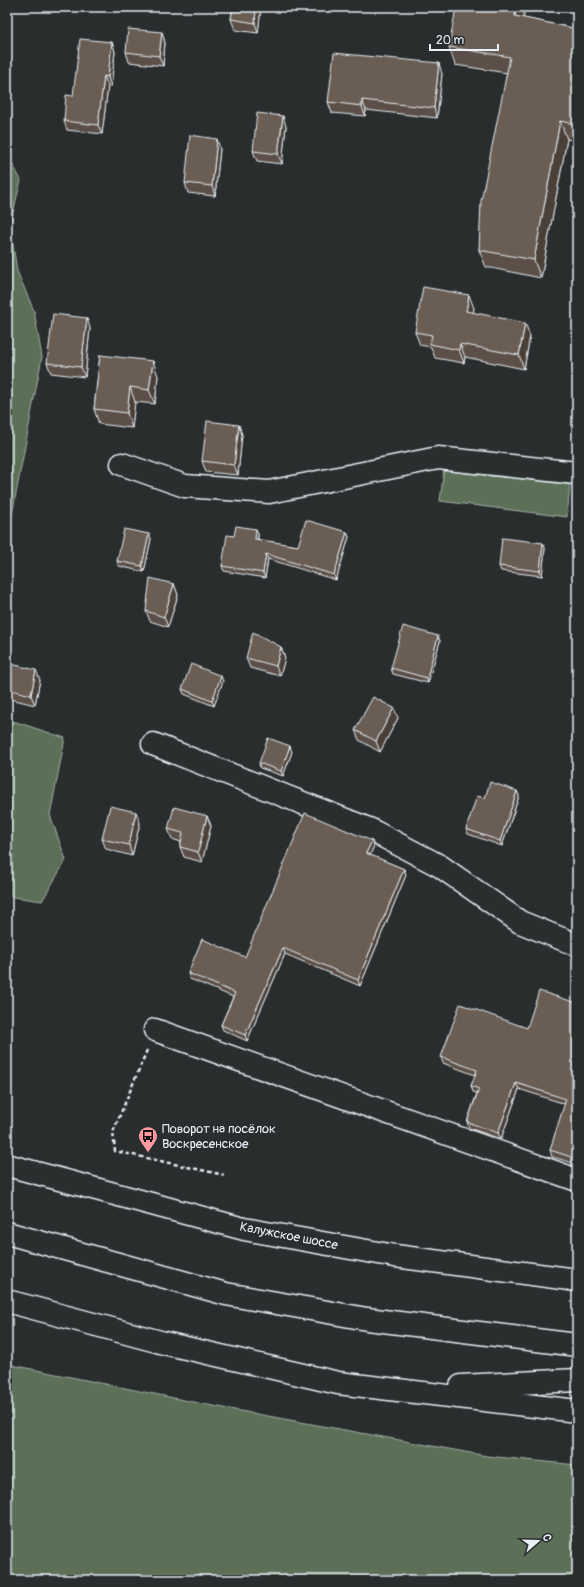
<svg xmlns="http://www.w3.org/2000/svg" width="584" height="1587" font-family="Pangolin,sans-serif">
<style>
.green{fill:#5b6f59;stroke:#a2b0a8}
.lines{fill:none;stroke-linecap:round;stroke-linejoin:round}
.minor-casing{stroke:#e8f1f8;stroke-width:25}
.major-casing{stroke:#e8f1f8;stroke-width:25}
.highway-casing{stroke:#e8f1f8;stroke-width:25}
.path{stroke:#e8f1f8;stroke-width:2.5;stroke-dasharray:4 3;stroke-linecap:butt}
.minor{stroke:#2a2d2e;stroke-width:22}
.major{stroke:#2a2d2e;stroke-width:22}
.highway{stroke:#2a2d2e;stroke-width:22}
.wall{fill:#5c5047;stroke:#e8f1f8}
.shaded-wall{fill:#4b4139;stroke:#e8f1f8}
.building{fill:#6b5d52;stroke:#e8f1f8}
.labels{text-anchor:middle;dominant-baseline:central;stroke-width:3.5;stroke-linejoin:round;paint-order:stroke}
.poi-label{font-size:13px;fill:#e8f1f8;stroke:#2a2d2e;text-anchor:start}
.street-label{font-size:13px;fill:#e8f1f8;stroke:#2a2d2e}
</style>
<rect width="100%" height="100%" fill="#2a2d2e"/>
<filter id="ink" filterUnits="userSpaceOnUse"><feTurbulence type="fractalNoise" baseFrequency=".025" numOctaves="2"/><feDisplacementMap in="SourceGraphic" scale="8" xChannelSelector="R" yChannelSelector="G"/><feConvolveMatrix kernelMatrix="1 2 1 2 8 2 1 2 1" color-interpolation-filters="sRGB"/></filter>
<g filter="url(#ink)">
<!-- green -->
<g class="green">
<polygon points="7,154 21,180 10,225 17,271 34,311 42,357 7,541"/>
<polygon points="444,469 570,485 567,517 440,501"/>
<polygon points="7,719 65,738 50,815 66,860 42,901 7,896"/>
<polygon points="7,1364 213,1406 487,1456 577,1465 577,1580 7,1580"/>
</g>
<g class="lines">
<defs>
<g id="minor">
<polyline points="122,464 185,486 269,492 438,458 577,473"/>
<polyline points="153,744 371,830 440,866 520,922 577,945"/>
<polyline points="155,1030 577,1180"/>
</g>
<g id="major">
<polyline points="7,1301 164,1343 338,1383 577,1411"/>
<polyline points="461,1386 577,1380"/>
</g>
<g id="highway">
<polyline points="7,1165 244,1229 395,1256 577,1280"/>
<polyline points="7,1233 226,1294 367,1319 577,1345"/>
</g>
</defs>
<!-- minor casing -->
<use href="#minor" class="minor-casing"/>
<!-- major casing -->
<use href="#major" class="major-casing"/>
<!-- highway casing -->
<use href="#highway" class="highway-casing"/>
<!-- path -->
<polyline class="path" points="147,1050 113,1132 115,1151 224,1175"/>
<!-- minor -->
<use href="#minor" class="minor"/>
<!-- major -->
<use href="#major" class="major"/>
<!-- highway -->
<use href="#highway" class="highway"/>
</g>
<!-- wall -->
<g class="wall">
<polygon points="233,7 261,7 258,33 235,30 231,19"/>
<polygon points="523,18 577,29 577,141 567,139 541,278 486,267 479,250 507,73 455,65 449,47"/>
<polygon points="162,32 165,43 163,66 129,62 126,52"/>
<polygon points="112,42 115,52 111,86 108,86 102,134 67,130 64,121 73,96"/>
<polygon points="442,74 437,118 366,110 365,116 332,113 328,102"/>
<polygon points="286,126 282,164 257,161 253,151"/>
<polygon points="220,149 215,196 188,193 185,183"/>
<polygon points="474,308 473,313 530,336 524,369 465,357 464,363 435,358 431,347 420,345 415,332"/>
<polygon points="90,328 85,377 51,373 47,363"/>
<polygon points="100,355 158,376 155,404 135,402 132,428 99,424 94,409"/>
<polygon points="239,425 242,435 238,475 206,472 202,461"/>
<polygon points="256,529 258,534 258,540 298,546 347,532 349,537 336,580 268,559 265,578 224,571 222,566 234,536"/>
<polygon points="149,534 151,539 144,572 119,566 117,561"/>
<polygon points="545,548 542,576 501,571 499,566"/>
<polygon points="174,584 178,595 168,627 150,621 146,611"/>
<polygon points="438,636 440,641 428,683 393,674 391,668"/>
<polygon points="281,647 285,658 280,676 250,668 246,658"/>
<polygon points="7,663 40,680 35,705 7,698"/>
<polygon points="223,681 214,706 184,694 182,689"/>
<polygon points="398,718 380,752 359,740 355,730"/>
<polygon points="292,752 283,776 260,768 259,763"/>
<polygon points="517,791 519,796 502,846 468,834 466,829 485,798"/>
<polygon points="207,816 211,826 202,862 184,857 180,847 181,842 172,839 168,829"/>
<polygon points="140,823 132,856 106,849 102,839"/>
<polygon points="374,846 370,855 404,869 406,875 360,986 285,954 247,1041 223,1030 221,1025 233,997 190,979 188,973 245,957"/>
<polygon points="577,1003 577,1164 552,1157 550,1150 565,1104 519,1089 501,1139 469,1128 467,1122 477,1093 473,1092 471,1086 475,1075 443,1063 441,1057 527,1028"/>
</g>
<!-- shaded-wall -->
<g class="shaded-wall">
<polygon points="256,7 261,7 261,8 258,33 255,23"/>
<polygon points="516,7 525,7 521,34 515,16"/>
<polygon points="162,32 165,43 163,66 159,56"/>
<polygon points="112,42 115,52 111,86 108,77"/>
<polygon points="439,63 442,74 437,118 434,108"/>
<polygon points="104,76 108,86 102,134 98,125"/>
<polygon points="362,100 366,110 365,116 362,106"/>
<polygon points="577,110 577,132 574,124"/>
<polygon points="283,116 286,126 282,164 278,154"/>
<polygon points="560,121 567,139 541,278 534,260"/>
<polygon points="217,139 220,149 215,196 212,186"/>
<polygon points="469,295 474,308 471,324 466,311"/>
<polygon points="87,318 90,328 85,377 81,367"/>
<polygon points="525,323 530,336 524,369 519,355"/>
<polygon points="460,344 465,357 464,363 459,350"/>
<polygon points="153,361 158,376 155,404 149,390"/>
<polygon points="130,387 135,402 132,428 127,413"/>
<polygon points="239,425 242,435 238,475 234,465"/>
<polygon points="256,529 258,534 257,545 255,539"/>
<polygon points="347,532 349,537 336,580 334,575"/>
<polygon points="149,534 151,539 144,572 142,566"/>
<polygon points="543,543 545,548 542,576 540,571"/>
<polygon points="266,554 268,559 265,578 263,573"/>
<polygon points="174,584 178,595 168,627 164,617"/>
<polygon points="438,636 440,641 428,683 427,678"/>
<polygon points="281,647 285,658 280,676 276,666"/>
<polygon points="36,670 40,680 35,705 31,695"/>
<polygon points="221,676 223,681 214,706 212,701"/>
<polygon points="394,708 398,718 380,752 376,741"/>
<polygon points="290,746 292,752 283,776 281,771"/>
<polygon points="517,791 519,796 502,846 500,841"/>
<polygon points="136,812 140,823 132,856 129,845"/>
<polygon points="207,816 211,826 202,862 198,852"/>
<polygon points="372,841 374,846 368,859 366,853"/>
<polygon points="404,869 406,875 360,986 358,980"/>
<polygon points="283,948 285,954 247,1041 245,1035"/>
<polygon points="516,1083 519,1089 501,1139 498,1133"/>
</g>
<!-- building -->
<g class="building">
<polygon points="233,7 256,7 255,23 231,19"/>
<polygon points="456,7 516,7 515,16 577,29 577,110 574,124 560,121 534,260 479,250 481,201 510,57 449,47"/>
<polygon points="128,29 162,32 159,56 126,52"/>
<polygon points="80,39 112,42 108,77 104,76 98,125 64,121 66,95 73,96"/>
<polygon points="334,53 439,63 434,108 362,100 362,106 328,102"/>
<polygon points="257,113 283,116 278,154 253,151"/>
<polygon points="190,135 217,139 212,186 185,183"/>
<polygon points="423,287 469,295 466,311 525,323 519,355 460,344 459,350 430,344 432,335 415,332"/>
<polygon points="53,314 87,318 81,367 47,363"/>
<polygon points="100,355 153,361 149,390 130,387 127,413 94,409"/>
<polygon points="207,421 239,425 234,465 202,461"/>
<polygon points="306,520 347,532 334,575 266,554 263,573 222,566 227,535 234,536 236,526 256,529 255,539 298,546"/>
<polygon points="124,529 149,534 142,566 117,561"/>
<polygon points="502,538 543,543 540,571 499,566"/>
<polygon points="150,578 174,584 164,617 146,611"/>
<polygon points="403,626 438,636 427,678 391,668"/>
<polygon points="253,632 281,647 276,666 246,658"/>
<polygon points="7,663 36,670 31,695 7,689"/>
<polygon points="191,664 221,676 212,701 182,689"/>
<polygon points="373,697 394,708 376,741 355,730"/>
<polygon points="268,738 290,746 281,771 259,763"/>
<polygon points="490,782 517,791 500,841 466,829 477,796 485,798"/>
<polygon points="110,806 136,812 129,845 102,839"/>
<polygon points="174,807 207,816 198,852 180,847 183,833 168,829"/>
<polygon points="305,813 372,841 366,853 404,869 358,980 283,948 245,1035 221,1025 235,993 188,973 202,939 245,957"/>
<polygon points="539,991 577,1003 577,1159 550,1150 566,1099 516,1083 498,1133 467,1122 479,1089 471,1086 477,1070 441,1057 460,1004 527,1028"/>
</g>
</g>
<!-- icons -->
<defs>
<symbol id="bus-pin" viewBox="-11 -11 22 30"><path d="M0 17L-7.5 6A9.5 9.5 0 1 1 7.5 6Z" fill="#ff9aa2" stroke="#2a2d2e"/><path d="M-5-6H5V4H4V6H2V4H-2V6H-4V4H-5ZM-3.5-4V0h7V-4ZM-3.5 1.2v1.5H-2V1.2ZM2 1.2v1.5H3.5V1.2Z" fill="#111"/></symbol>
</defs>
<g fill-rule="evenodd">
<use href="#bus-pin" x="137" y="1125" width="22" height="30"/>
</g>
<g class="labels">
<!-- poi labels -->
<g class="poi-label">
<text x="162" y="1129">Поворот на посёлок<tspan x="162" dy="15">Воскресенское</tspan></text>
</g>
<!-- street labels -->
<g class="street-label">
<text transform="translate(289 1236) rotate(11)">Калужское шоссе</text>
</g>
</g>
<!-- margin -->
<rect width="584" height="1587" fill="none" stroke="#2a2d2e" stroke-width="24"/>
<rect x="12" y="12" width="560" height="1563" fill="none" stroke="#e8f1f8" stroke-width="1.5" filter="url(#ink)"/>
<!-- north arrow -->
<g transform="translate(538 1541) rotate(70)" stroke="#2a2d2e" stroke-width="3" paint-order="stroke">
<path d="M0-3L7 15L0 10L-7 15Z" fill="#e8f1f8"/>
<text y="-6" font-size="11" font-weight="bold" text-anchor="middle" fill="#e8f1f8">С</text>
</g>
<!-- scale -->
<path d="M430 44v6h68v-6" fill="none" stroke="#e8f1f8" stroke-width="2"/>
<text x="436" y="44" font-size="12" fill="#e8f1f8" stroke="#2a2d2e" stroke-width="3" paint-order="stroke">20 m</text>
</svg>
